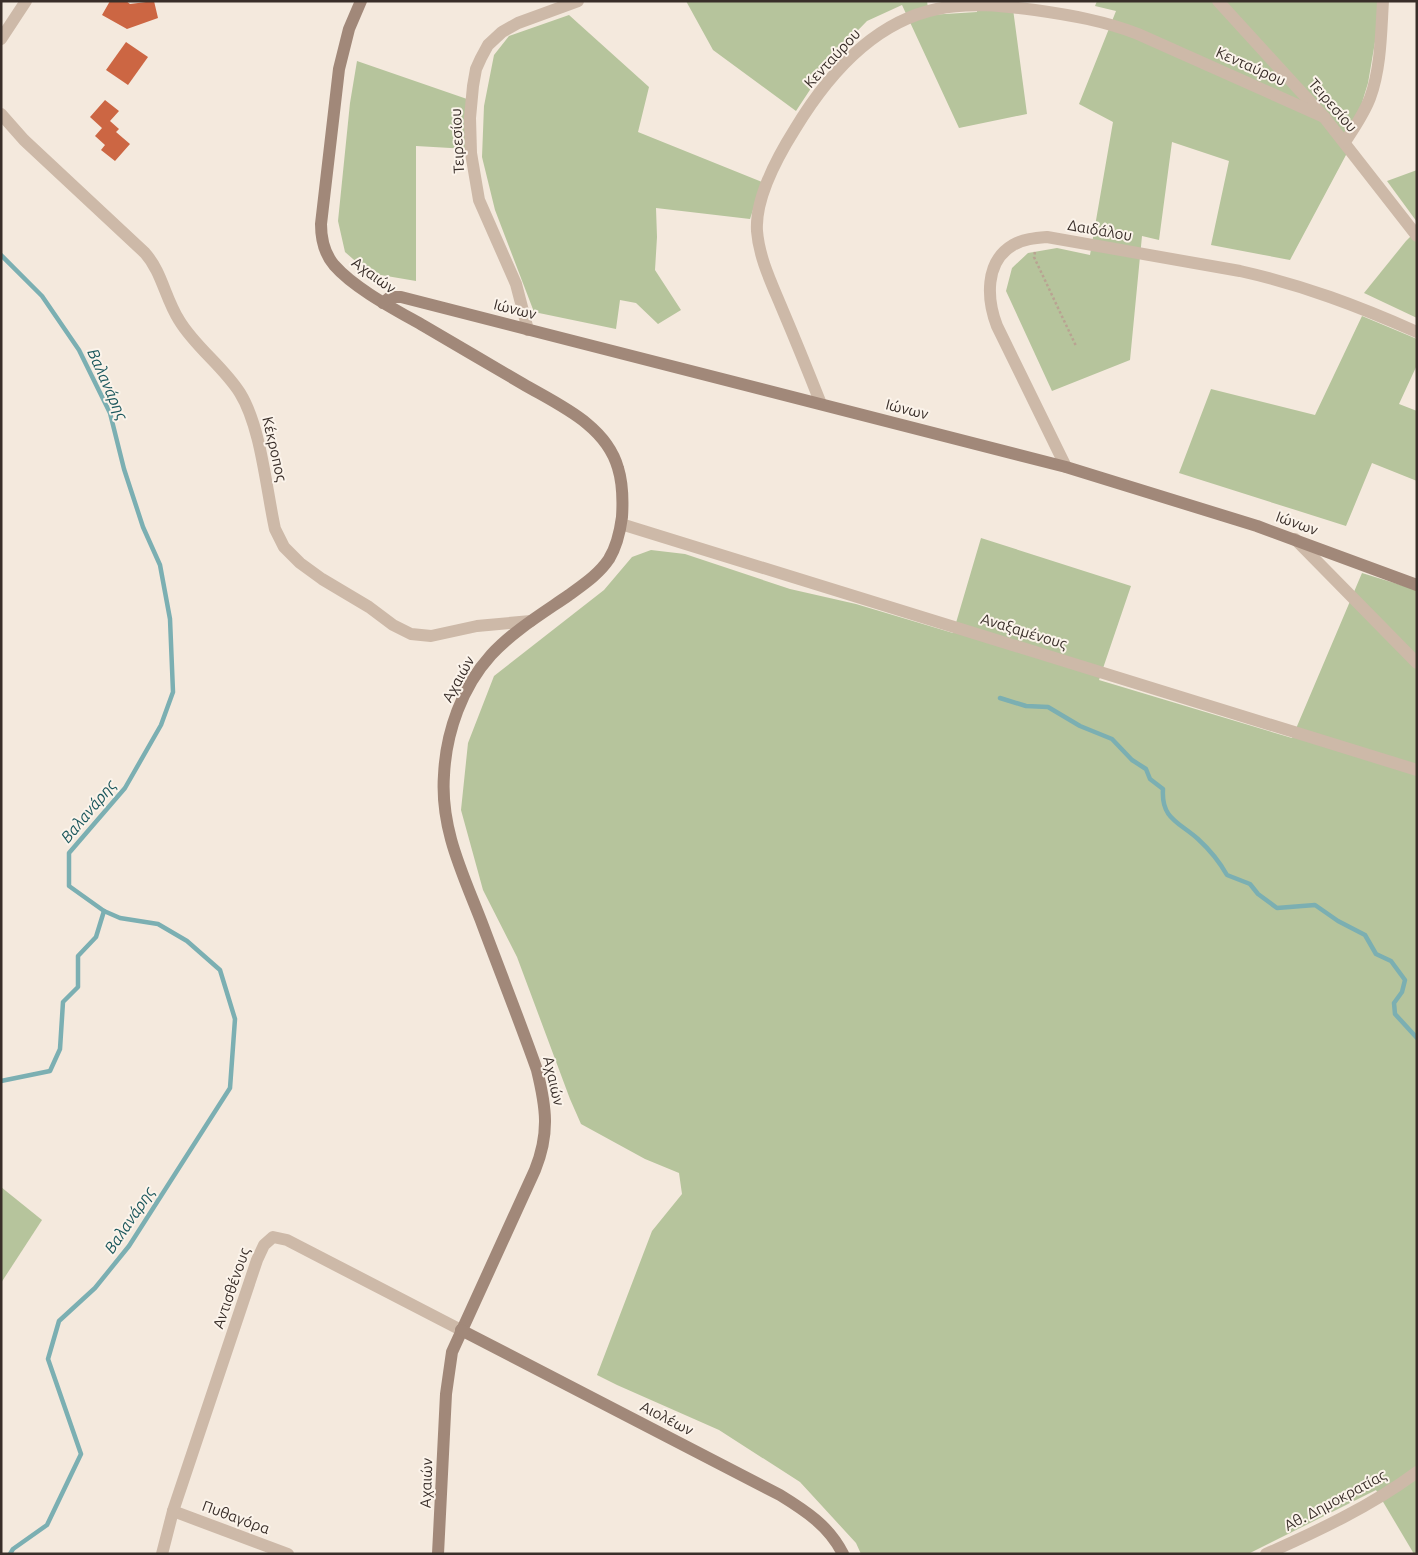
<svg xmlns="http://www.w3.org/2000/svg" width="1418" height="1555" font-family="Ubuntu,sans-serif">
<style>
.green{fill:#b6c49c}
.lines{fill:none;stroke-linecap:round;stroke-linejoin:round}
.stream{stroke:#7bafb2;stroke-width:4.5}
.building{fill:#cc6643}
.path{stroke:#b9a392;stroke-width:2.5;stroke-dasharray:2.5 2.5;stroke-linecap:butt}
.street{stroke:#cdb9a8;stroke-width:12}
.secondary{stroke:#a18879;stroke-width:12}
.labels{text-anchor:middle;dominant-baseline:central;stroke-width:4;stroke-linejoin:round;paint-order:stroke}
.street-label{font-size:15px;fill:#392e29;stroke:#fbf3ea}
.water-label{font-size:16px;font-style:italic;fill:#1c585d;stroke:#fbf3ea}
</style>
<rect width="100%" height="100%" fill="#f4e9dd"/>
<!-- green -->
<g class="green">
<polygon points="686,1 927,1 929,15 977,12 978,1 1013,9 1027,114 959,128 902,5 867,21 831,58 796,111 713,50"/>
<polygon points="1097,1 1382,1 1368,83 1346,155 1290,260 1211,245 1229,161 1172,142 1159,240 1142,236 1130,360 1052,391 1006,291 1012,268 1028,253 1057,248 1090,255 1113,122 1079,104 1116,11 1095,6"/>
<polygon points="569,15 649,87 638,132 762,182 750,219 656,208 657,237 655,270 681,310 658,324 636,303 620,300 616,329 534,312 495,210 482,157 484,106 494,55 509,36"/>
<polygon points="357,61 467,99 468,149 416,146 416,281 369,273 345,252 338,221 350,103"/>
<polygon points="1417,170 1417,222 1387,181"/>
<polygon points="1417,230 1417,318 1364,293 1406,241"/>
<polygon points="1362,316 1417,339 1417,365 1399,404 1417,411 1417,481 1372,463 1346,526 1179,473 1211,389 1315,415"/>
<polygon points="981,538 1131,586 1099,680 1292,738 1362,573 1417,590 1417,1554 1414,1554 1376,1490 1248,1554 861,1554 856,1543 800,1482 719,1430 617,1385 597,1375 652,1231 682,1194 679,1173 645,1159 581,1124 570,1099 517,957 483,890 461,810 468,743 494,676 604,590 632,557 651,550 685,554 790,589 856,604 953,633"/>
<polygon points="1,1187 42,1220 1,1283"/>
</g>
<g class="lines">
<!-- stream -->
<g class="stream">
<polyline points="1,255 42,296 79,350 110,413 124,469 143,527 160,565 170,619 173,692 161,725 125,788 69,853 69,886 104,911 120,918 158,924 187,941 220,970 235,1019 230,1088 129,1246 95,1288 59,1321 48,1359 81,1454 47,1525 13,1549 10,1554"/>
<path d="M 1000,698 L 1026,706 L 1048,707 L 1080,726 L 1112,739 L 1132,760 L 1146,769 L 1150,779 L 1163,789 C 1161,819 1179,822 1198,839 C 1210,850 1219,861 1227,875 L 1250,884 L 1258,894 L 1277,908 L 1315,905 L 1338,921 L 1365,935 L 1376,954 L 1391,961 L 1405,980 L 1402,992 L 1394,1003 L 1395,1014 L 1417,1038"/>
<polyline points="1,1081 50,1071 60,1049 63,1002 78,987 78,956 96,937 104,911"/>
</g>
</g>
<!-- building -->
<g class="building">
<polygon points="110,1 126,1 130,4 154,1 158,18 127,29 102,15"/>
<polygon points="126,42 148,57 128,85 106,70"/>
<polygon points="105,100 119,111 110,121 119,129 116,132 130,144 115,161 101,150 105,145 95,136 102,128 90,117"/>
</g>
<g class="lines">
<!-- path -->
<polyline class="path" points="1035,252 1034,257 1076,346"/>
<!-- street -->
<g class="street">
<polyline points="1218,1 1324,117 1417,236"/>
<polyline points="1,39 26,1"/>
<path d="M 1,114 L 24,140 L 145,253 C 162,272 165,298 179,320 C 195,347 223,366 240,393 C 261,427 266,488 275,529 L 284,547 L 300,563 L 322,579 L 369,607 L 393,625 L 411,634 L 431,636 L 477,626 L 531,621"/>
<path d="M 1345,142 C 1354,128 1364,114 1370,98 C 1381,68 1381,33 1383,1"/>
<polyline points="528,330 516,284 479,200 471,153 470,118 473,86 476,69 481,58 488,45 502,32 518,23 578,1"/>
<path d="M 821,404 C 808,371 795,339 781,306 C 771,282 759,257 757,231 C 755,199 778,156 795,129 C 827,76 874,22 937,9 C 969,2 1004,6 1035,10 C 1070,15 1105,21 1138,34 L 1324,117"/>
<path d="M 1066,467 L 997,326 C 987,300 984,262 1013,245 C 1023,239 1035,238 1047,237 L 1240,271 C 1303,285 1358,306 1417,332"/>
<polyline points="621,524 1417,770"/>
<polyline points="1295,539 1417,663"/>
<polyline points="173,1511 288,1554"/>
<polyline points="162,1554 173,1511 257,1260 264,1245 273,1237 287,1240 461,1330"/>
<path d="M 1266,1554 C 1318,1531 1371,1506 1417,1472"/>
</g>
<!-- secondary -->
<g class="secondary">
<path d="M 361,1 L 349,29 L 339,69 L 321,224 C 321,239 324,253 334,265 C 355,289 396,310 424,326 C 457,345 490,365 523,384 C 559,405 606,425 618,468 C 623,484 623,501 622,517 C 620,532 617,546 609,559 C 599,574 584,584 569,595 C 543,613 513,631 491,655 C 462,687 446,732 444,775 C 440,830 464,876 483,926 C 501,974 520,1022 537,1070 C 546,1107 550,1133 535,1170 L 452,1352 L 446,1394 L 438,1554"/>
<polyline points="383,303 390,297 401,297 1066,467 1257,526 1417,585"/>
<path d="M 461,1330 L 780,1495 C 806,1511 829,1526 843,1554"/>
</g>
</g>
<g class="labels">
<!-- street labels -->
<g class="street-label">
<text transform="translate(832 58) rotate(-47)">Κενταύρου</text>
<text transform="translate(1251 66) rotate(24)">Κενταύρου</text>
<text transform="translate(1333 105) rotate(49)">Τειρεσίου</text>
<text transform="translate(457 141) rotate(-93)">Τειρεσίου</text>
<text transform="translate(1100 230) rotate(10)">Δαιδάλου</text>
<text transform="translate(374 275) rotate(36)">Αχαιών</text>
<text transform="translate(515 309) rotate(14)">Ιώνων</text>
<text transform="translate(907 409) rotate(14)">Ιώνων</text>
<text transform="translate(275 449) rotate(77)">Κέκροπος</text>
<text transform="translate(1297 523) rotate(20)">Ιώνων</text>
<text transform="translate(1024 631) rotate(17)">Αναξαμένους</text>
<text transform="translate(458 679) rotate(-61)">Αχαιών</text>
<text transform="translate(554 1081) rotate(77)">Αχαιών</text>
<text transform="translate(231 1288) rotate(-71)">Αντισθένους</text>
<text transform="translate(667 1418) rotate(27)">Αιολέων</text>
<text transform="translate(426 1483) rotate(-88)">Αχαιών</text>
<text transform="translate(1335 1500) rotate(-28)">Αθ. Δημοκρατίας</text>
<text transform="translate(236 1517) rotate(20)">Πυθαγόρα</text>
</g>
<!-- water labels -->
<g class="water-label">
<text transform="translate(108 384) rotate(66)">Βαλανάρης</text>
<text transform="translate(88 811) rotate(-50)">Βαλανάρης</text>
<text transform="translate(129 1220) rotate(-56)">Βαλανάρης</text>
</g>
</g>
<!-- border -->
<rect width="1418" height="1555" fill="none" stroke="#392e29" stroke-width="5"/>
</svg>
